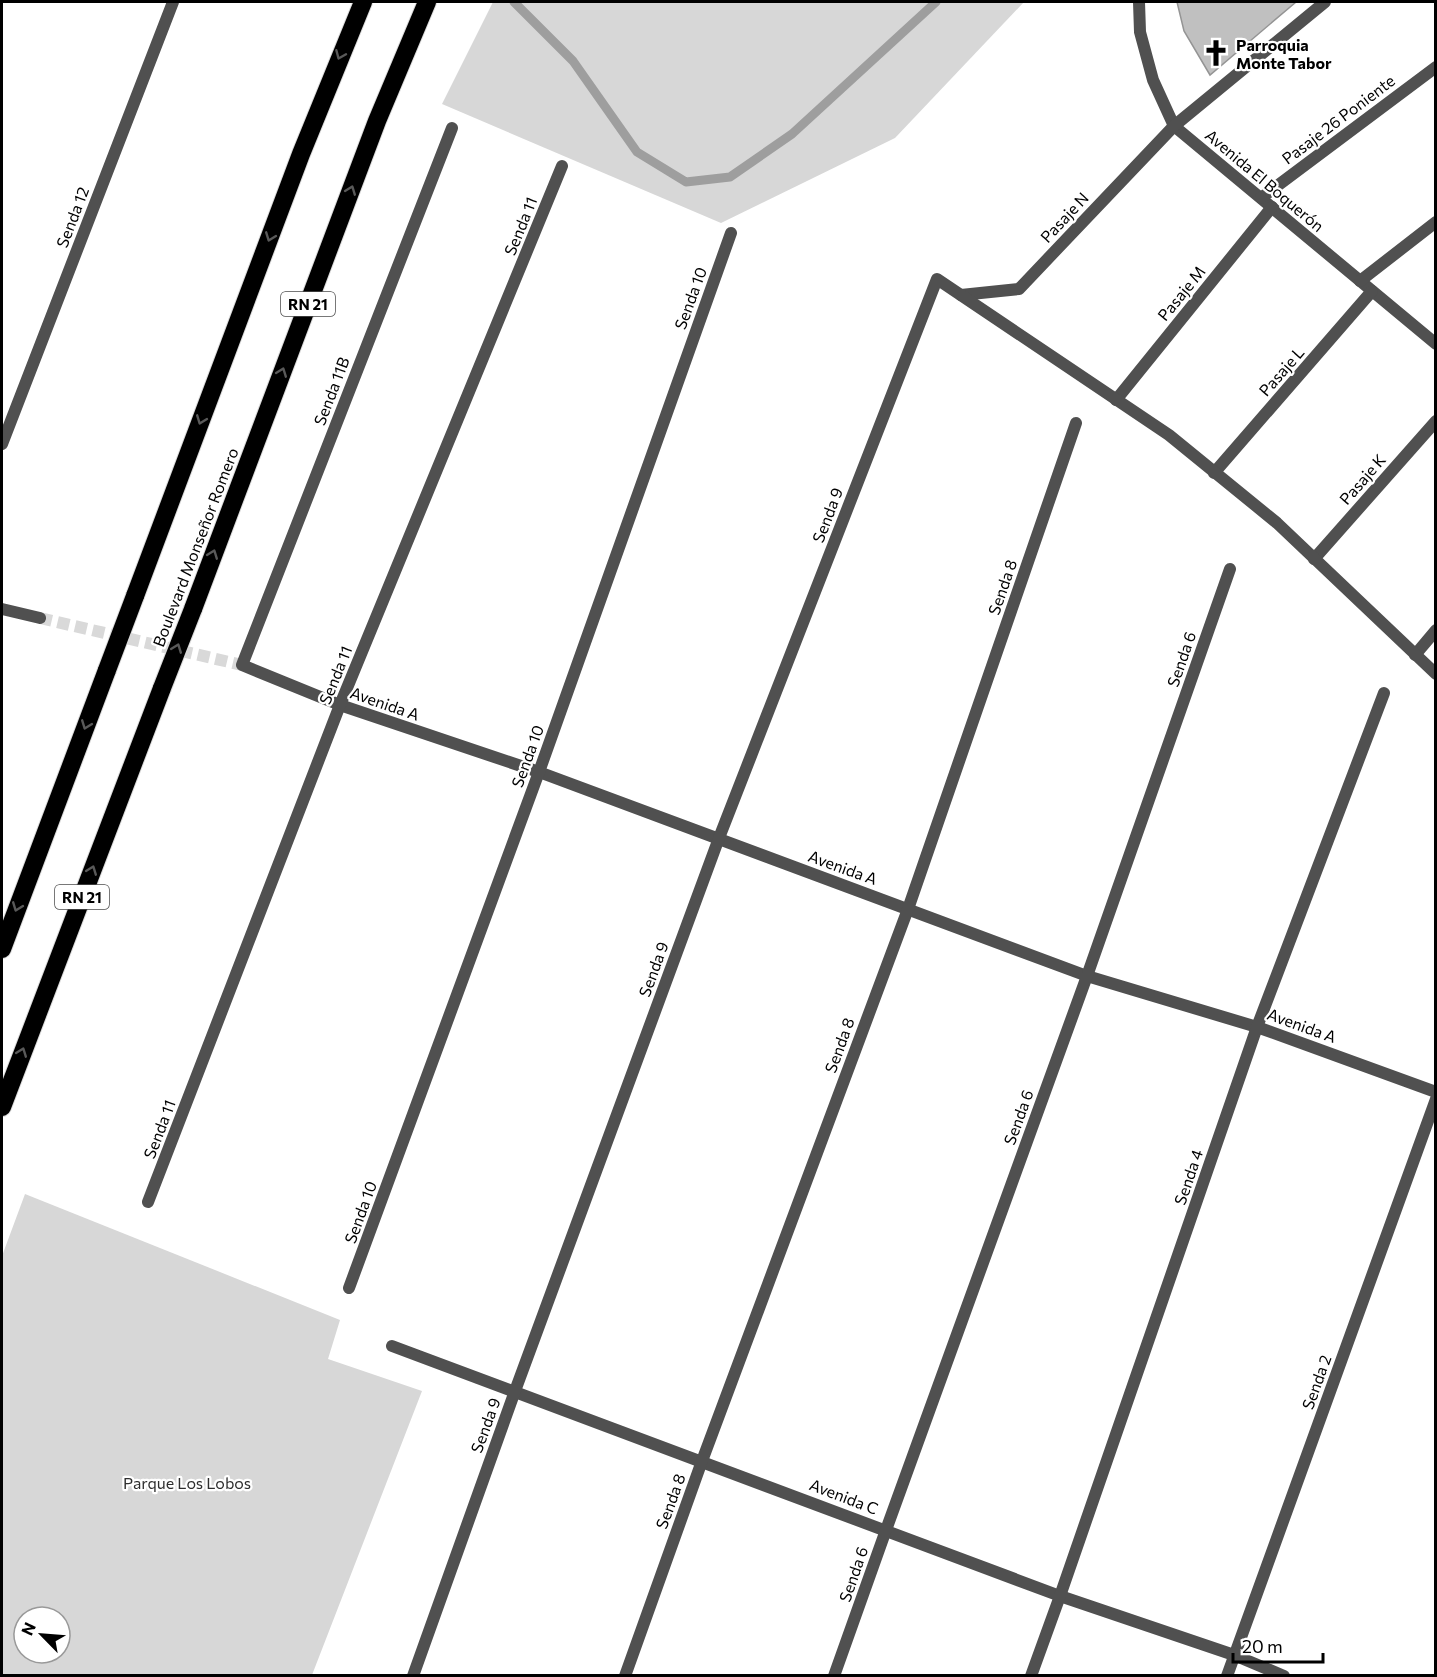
<svg xmlns="http://www.w3.org/2000/svg" width="1437" height="1677" font-family="Commissioner,sans-serif">
<style>
.green{fill:#d7d7d7;fill-rule:evenodd}
.lines{fill:none;stroke-linecap:round;stroke-linejoin:round}
.stream{stroke:#9e9e9e;stroke-width:9}
.building{fill:#c0c0c0;stroke:#949494;stroke-width:1.5}
.street-tunnel{stroke:#d9d9d9;stroke-width:12;stroke-dasharray:12 6;stroke-linecap:butt}
.highway-casing{stroke:#dbdbdb;stroke-width:20}
.street{stroke:#505050;stroke-width:12}
.highway{stroke:#000;stroke-width:18}
.highway-bridge-casing{stroke:#dbdbdb;stroke-width:20;stroke-linecap:butt}
.highway-bridge{stroke:#000;stroke-width:18}
.oneway{stroke:#595959}
.labels{text-anchor:middle;dominant-baseline:central;stroke-width:4.5;stroke-linejoin:round;paint-order:stroke}
.shield{fill:#fff;stroke:#4c4c4c;stroke-width:1.5}
.shield-label{font-size:15px;font-weight:bold;fill:#000}
.poi-label{font-size:16px;font-weight:bold;fill:#000;stroke:#fff;text-anchor:start}
.street-label{font-size:16px;fill:#000;stroke:#fff}
.park-label{font-size:16px;fill:#2e2e2e;stroke:#fff}
</style>
<rect width="100%" height="100%" fill="#fff"/>
<!-- green -->
<g class="green">
<polygon points="493,2 1024,2 895,138 721,223 442,104"/>
<path d="M 25,1194 L 340,1320 L 328,1359 L 422,1391 L 312,1675 L 2,1675 L 2,1256 ZM 24,1617 L 60,1617 L 60,1653 L 24,1653 Z"/>
</g>
<g class="lines">
<!-- stream -->
<polyline class="stream" points="514,2 573,61 637,152 686,182 730,177 792,134 936,2"/>
</g>
<!-- building -->
<polygon class="building" points="1177,2 1296,2 1210,75 1184,31"/>
<g class="lines">
<!-- street-tunnel -->
<polyline class="street-tunnel" points="40,618 242,665"/>
<defs>
<g id="highway">
<polyline points="135,596 301,154 363,2"/>
<polyline points="193,609 377,121 427,2"/>
<polyline points="2,949 107,670"/>
<polyline points="2,1107 162,688"/>
</g>
</defs>
<!-- highway casing -->
<use href="#highway" class="highway-casing"/>
<!-- street -->
<g class="street">
<polyline points="1139,2 1140,32 1153,80 1174,126 1436,344"/>
<polyline points="452,128 242,665 340,705 539,772 1087,976 1257,1027 1436,1092"/>
<polyline points="1261,198 1436,67"/>
<polyline points="1360,281 1436,222"/>
<polyline points="961,295 1019,289 1174,126 1325,2"/>
<polyline points="1116,400 1272,207"/>
<polyline points="2,444 173,2"/>
<polyline points="1214,473 1372,291"/>
<polyline points="1314,559 1436,421"/>
<polyline points="2,609 40,618"/>
<polyline points="1415,655 1436,630"/>
<polyline points="148,1202 340,705 562,166"/>
<polyline points="349,1288 539,772 731,233"/>
<polyline points="392,1346 1060,1596 1234,1655 1284,1676"/>
<polyline points="413,1676 515,1391 719,838 937,279 1169,435 1277,523 1436,674"/>
<polyline points="625,1676 702,1461 908,909 1076,423"/>
<polyline points="834,1676 886,1530 1087,976 1230,569"/>
<polyline points="1031,1676 1060,1596 1257,1027 1384,693"/>
<polyline points="1227,1676 1436,1099"/>
</g>
<!-- highway -->
<use href="#highway" class="highway"/>
<defs>
<g id="highway-bridge">
<polyline points="107,670 135,596"/>
<polyline points="162,688 193,609"/>
</g>
</defs>
<!-- highway-bridge casing -->
<use href="#highway-bridge" class="highway-bridge-casing"/>
<!-- highway-bridge -->
<use href="#highway-bridge" class="highway-bridge"/>
</g>
<!-- one-way arrows -->
<defs><path id="oneway-chevron" d="M-2-3.5L2.5 0L-2 3.5" fill="none" stroke-width="1.6" stroke-linecap="round" stroke-linejoin="round" transform="scale(1.5)"/></defs>
<g class="oneway">
<use href="#oneway-chevron" transform="translate(340 55) rotate(113)"/>
<use href="#oneway-chevron" transform="translate(351 190) rotate(-69)"/>
<use href="#oneway-chevron" transform="translate(270 237) rotate(111)"/>
<use href="#oneway-chevron" transform="translate(282 372) rotate(-69)"/>
<use href="#oneway-chevron" transform="translate(201 420) rotate(111)"/>
<use href="#oneway-chevron" transform="translate(213 554) rotate(-69)"/>
<use href="#oneway-chevron" transform="translate(177 648) rotate(-69)"/>
<use href="#oneway-chevron" transform="translate(86 725) rotate(111)"/>
<use href="#oneway-chevron" transform="translate(92 870) rotate(-69)"/>
<use href="#oneway-chevron" transform="translate(17 907) rotate(111)"/>
<use href="#oneway-chevron" transform="translate(22 1052) rotate(-69)"/>
</g>
<!-- icons -->
<defs>
<symbol id="church-bare" viewBox="-9 -9 18 18"><path d="M-1.2-6h2.4v3.5h3.3v2.4h-3.3V6h-2.4V-.1h-3.3v-2.4h3.3Z" fill="#000" stroke="#fff" stroke-width="2.5" paint-order="stroke"/></symbol>
</defs>
<g fill-rule="evenodd">
<use href="#church-bare" x="1197" y="34" width="38" height="38"/>
</g>
<g class="labels">
<!-- shield labels -->
<g class="shield">
<rect x="281" y="292" width="54" height="24" rx="4.5"/>
<rect x="55" y="885" width="54" height="24" rx="4.5"/>
</g>
<g class="shield-label">
<text x="308" y="304">RN 21</text>
<text x="82" y="897">RN 21</text>
</g>
<!-- poi labels -->
<g class="poi-label">
<text x="1236" y="44">Parroquia<tspan x="1236" dy="18">Monte Tabor</tspan></text>
</g>
<!-- street labels -->
<g class="street-label">
<text transform="translate(1338 119) rotate(-37)">Pasaje 26 Poniente</text>
<text transform="translate(1265 180) rotate(40)">Avenida El Boquerón</text>
<text transform="translate(72 217) rotate(-69)">Senda 12</text>
<text transform="translate(1064 217) rotate(-47)">Pasaje N</text>
<text transform="translate(520 226) rotate(-68)">Senda 11</text>
<text transform="translate(1181 293) rotate(-51)">Pasaje M</text>
<text transform="translate(690 298) rotate(-70)">Senda 10</text>
<text transform="translate(1281 371) rotate(-49)">Pasaje L</text>
<text transform="translate(331 391) rotate(-69)">Senda 11B</text>
<text transform="translate(1362 479) rotate(-49)">Pasaje K</text>
<text transform="translate(827 515) rotate(-69)">Senda 9</text>
<text transform="translate(195 547) rotate(-69)">Boulevard Monseñor Romero</text>
<text transform="translate(1002 587) rotate(-71)">Senda 8</text>
<text transform="translate(1181 659) rotate(-71)">Senda 6</text>
<text transform="translate(335 675) rotate(-68)">Senda 11</text>
<text transform="translate(385 703) rotate(19)">Avenida A</text>
<text transform="translate(527 756) rotate(-70)">Senda 10</text>
<text transform="translate(843 867) rotate(20)">Avenida A</text>
<text transform="translate(653 969) rotate(-70)">Senda 9</text>
<text transform="translate(1302 1025) rotate(20)">Avenida A</text>
<text transform="translate(839 1045) rotate(-70)">Senda 8</text>
<text transform="translate(1018 1117) rotate(-70)">Senda 6</text>
<text transform="translate(159 1129) rotate(-69)">Senda 11</text>
<text transform="translate(1188 1177) rotate(-71)">Senda 4</text>
<text transform="translate(360 1212) rotate(-70)">Senda 10</text>
<text transform="translate(1316 1382) rotate(-70)">Senda 2</text>
<text transform="translate(485 1425) rotate(-70)">Senda 9</text>
<text transform="translate(844 1496) rotate(21)">Avenida C</text>
<text transform="translate(670 1501) rotate(-70)">Senda 8</text>
<text transform="translate(853 1574) rotate(-71)">Senda 6</text>
</g>
<!-- park labels -->
<g class="park-label">
<text x="187" y="1482">Parque Los Lobos</text>
</g>
</g>
<!-- border -->
<rect width="1437" height="1677" fill="none" stroke="#000000" stroke-width="6"/>
<!-- north arrow -->
<g transform="translate(42 1635) rotate(295)"><circle r="28" fill="#ffffff" stroke="#999999" stroke-width="1.5"/>
<path d="M0-4.5L10 22L0 15L-10 22Z" fill="#000000"/>
<text y="-9" font-size="16" font-weight="bold" text-anchor="middle" fill="#000000">N</text>
</g>
<!-- scale -->
<path d="M1233 1653v9h90v-9" fill="none" stroke="#000000" stroke-width="3"/>
<text x="1242" y="1653" font-size="18" fill="#000000" stroke="#ffffff" stroke-width="4.5" paint-order="stroke">20 m</text>
</svg>
